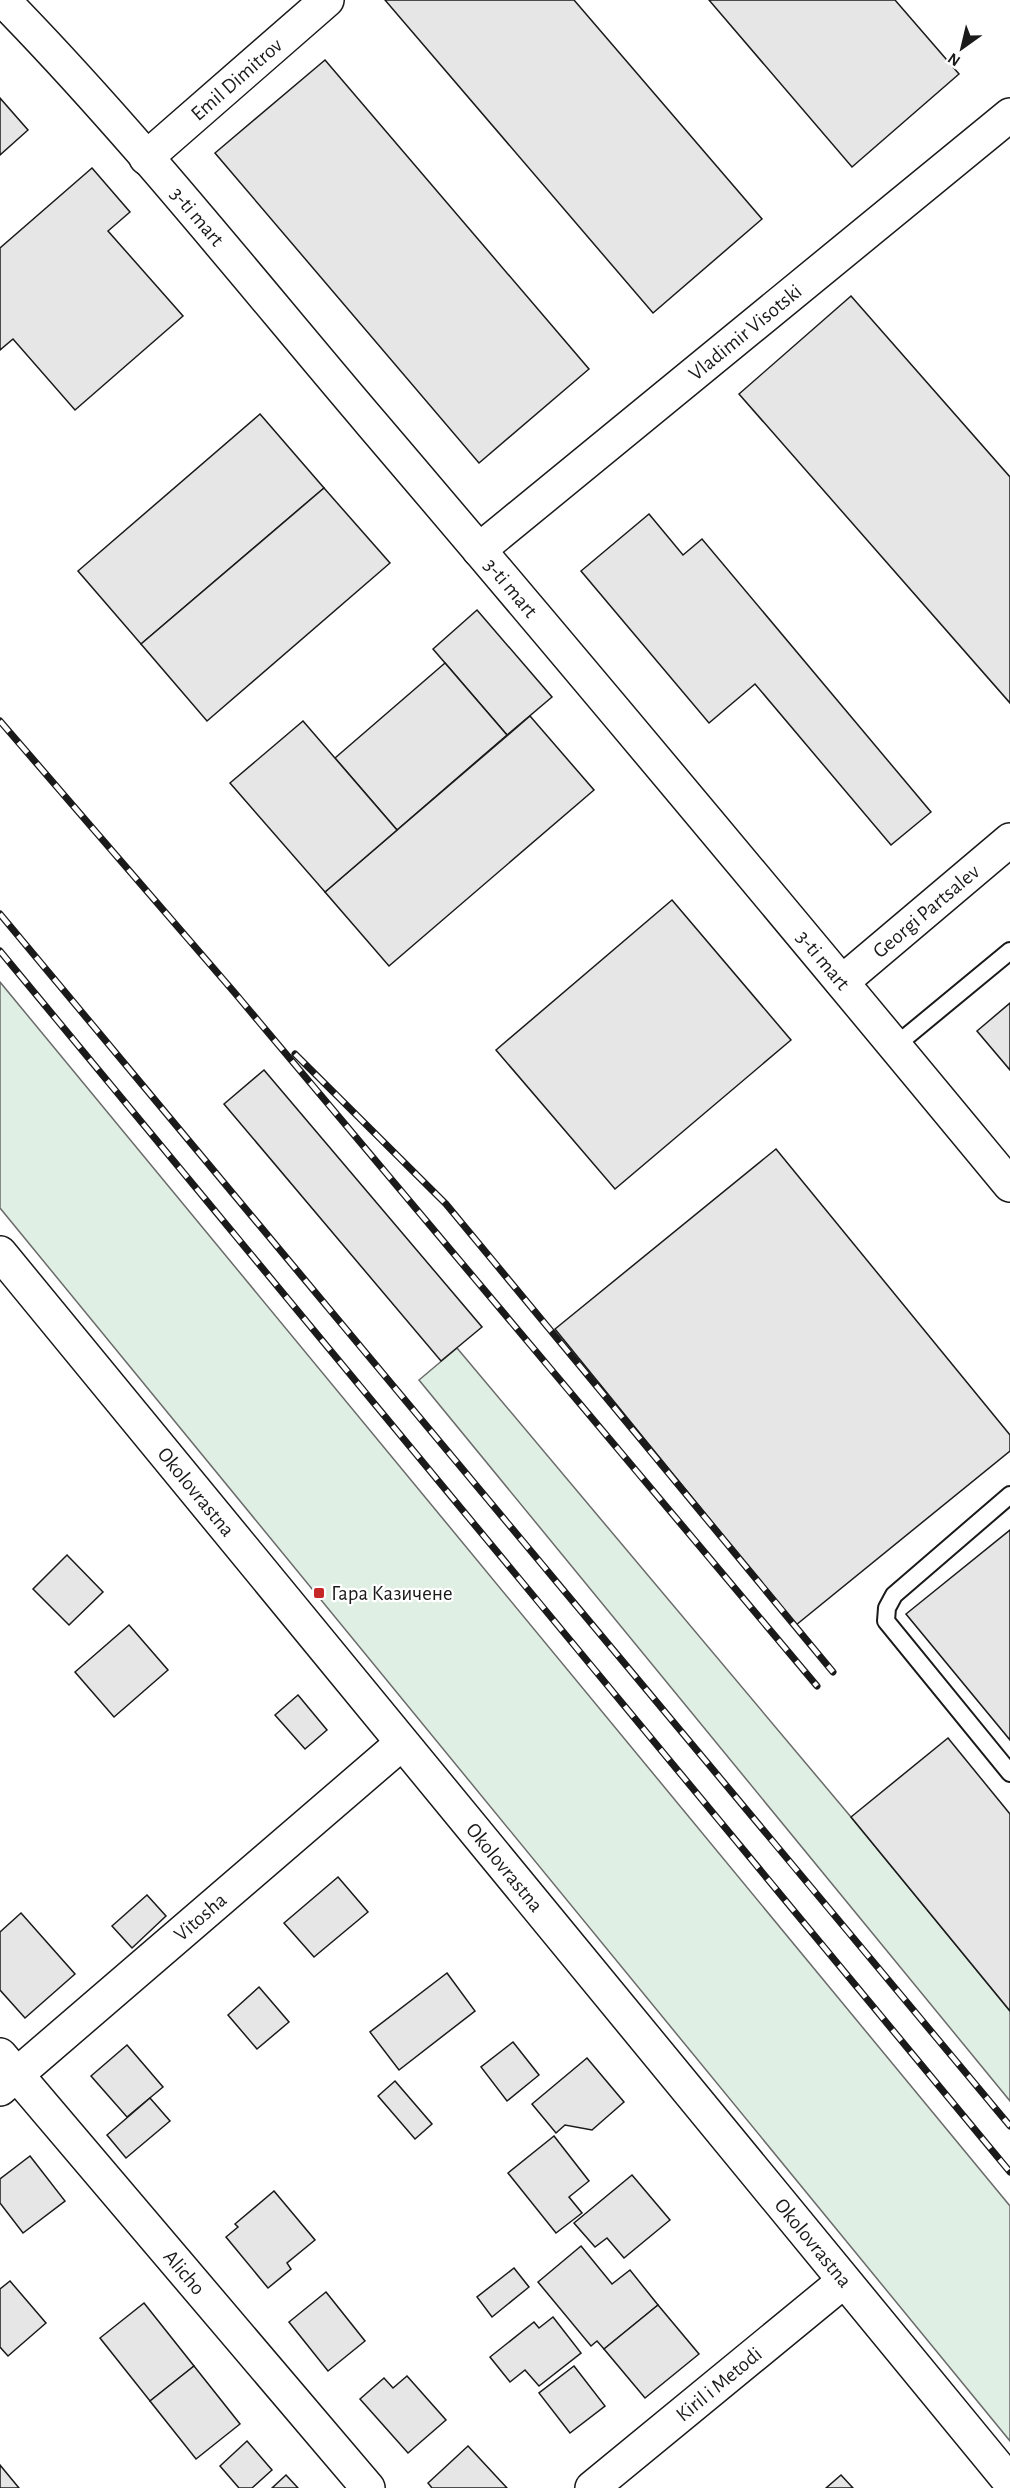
<svg xmlns="http://www.w3.org/2000/svg" width="1010" height="2488" font-family="'Alegreya Sans',sans-serif">
<style>
.green{fill:#e0efe3;stroke:#6a6a6a;stroke-width:1.5}
.building{fill:#e6e6e6;stroke:#1a1a1a;stroke-width:1.5}
.lines{fill:none;stroke-linecap:round;stroke-linejoin:round}
.service-casing{stroke:#1a1a1a;stroke-width:20}
.minor-casing{stroke:#1a1a1a;stroke-width:36}
.service{stroke:#fff;stroke-width:16}
.minor{stroke:#fff;stroke-width:33}
.rail-casing{stroke:#1a1a1a;stroke-width:7}
.rail{stroke:#fff;stroke-width:4.5;stroke-dasharray:14;stroke-linecap:butt}
.poi-dot{fill:#c62828;stroke:#fff;stroke-width:2}
.labels{text-anchor:middle;dominant-baseline:central;stroke-width:4.5;stroke-linejoin:round;paint-order:stroke}
.street-label{font-size:21px;fill:#1a1a1a;stroke:#fff}
.poi-label{font-size:21px;fill:#1a1a1a;stroke:#fff;text-anchor:start}
</style>
<rect width="100%" height="100%" fill="#fff"/>
<!-- green -->
<g class="green">
<polygon points="0,982 1010,2206 1010,2441 0,1208"/>
<polygon points="457,1348 851,1817 1010,2011 1010,2101 419,1380"/>
</g>
<!-- building -->
<g class="building">
<polygon points="385,0 574,0 762,219 653,313"/>
<polygon points="709,0 895,0 959,74 852,167"/>
<polygon points="325,60 589,369 479,463 215,153"/>
<polygon points="0,98 28,130 0,155"/>
<polygon points="92,168 130,212 108,231 183,316 75,410 13,339 0,350 0,248"/>
<polygon points="851,296 1010,477 1010,703 739,394"/>
<polygon points="260,414 324,488 141,644 78,571"/>
<polygon points="324,488 390,563 207,721 141,644"/>
<polygon points="649,514 683,555 702,539 931,812 891,845 755,684 709,723 581,571"/>
<polygon points="477,610 552,697 507,735 433,649"/>
<polygon points="445,663 507,735 397,830 335,758"/>
<polygon points="530,716 594,790 389,966 325,892"/>
<polygon points="303,721 397,830 325,892 230,783"/>
<polygon points="672,900 791,1040 615,1189 496,1050"/>
<polygon points="1010,1003 1010,1070 977,1031"/>
<polygon points="264,1070 482,1327 441,1361 224,1104"/>
<polygon points="776,1149 1010,1435 1010,1451 796,1625 555,1329"/>
<polygon points="1010,1530 1010,1740 906,1614"/>
<polygon points="67,1555 103,1592 69,1625 33,1589"/>
<polygon points="129,1625 168,1670 114,1717 75,1672"/>
<polygon points="298,1695 327,1730 305,1749 275,1715"/>
<polygon points="948,1738 1010,1814 1010,2011 851,1817"/>
<polygon points="338,1877 368,1912 314,1957 284,1923"/>
<polygon points="147,1895 166,1916 132,1948 112,1926"/>
<polygon points="21,1913 75,1974 25,2018 0,1990 0,1932"/>
<polygon points="447,1973 475,2011 399,2070 370,2032"/>
<polygon points="259,1987 289,2022 257,2049 228,2015"/>
<polygon points="513,2042 539,2075 507,2101 481,2067"/>
<polygon points="127,2045 163,2087 127,2117 91,2076"/>
<polygon points="587,2058 624,2102 592,2130 565,2125 556,2133 532,2104"/>
<polygon points="395,2081 432,2124 415,2139 378,2096"/>
<polygon points="150,2098 170,2121 126,2158 107,2135"/>
<polygon points="554,2136 589,2181 569,2197 582,2213 556,2233 508,2173"/>
<polygon points="30,2156 65,2201 23,2233 0,2203 0,2179"/>
<polygon points="632,2175 670,2220 624,2258 607,2238 595,2247 574,2223"/>
<polygon points="274,2191 315,2240 287,2263 291,2269 268,2288 226,2237 238,2227 235,2224"/>
<polygon points="581,2246 612,2284 630,2270 658,2305 604,2349 597,2341 591,2346 538,2282"/>
<polygon points="514,2268 529,2287 492,2317 477,2297"/>
<polygon points="10,2281 46,2323 8,2356 0,2347 0,2289"/>
<polygon points="326,2292 365,2341 328,2371 289,2322"/>
<polygon points="144,2303 194,2366 150,2401 100,2338"/>
<polygon points="658,2305 699,2354 645,2398 604,2349"/>
<polygon points="553,2317 581,2353 539,2386 525,2370 510,2382 490,2357 534,2322 539,2328"/>
<polygon points="194,2366 240,2424 196,2459 150,2401"/>
<polygon points="574,2366 605,2406 570,2433 539,2393"/>
<polygon points="407,2376 446,2420 408,2453 360,2399 384,2378 393,2388"/>
<polygon points="247,2441 272,2470 252,2488 239,2488 220,2466"/>
<polygon points="468,2446 507,2488 432,2488 428,2483"/>
<polygon points="0,2465 19,2488 0,2488"/>
<polygon points="286,2475 298,2488 272,2488"/>
<polygon points="841,2475 853,2488 826,2488"/>
</g>
<g class="lines">
<defs>
<g id="service">
<polyline points="895,1046 1010,951"/>
<polyline points="1010,1495 894,1595 887,1608 886,1621 1010,1773"/>
</g>
<g id="minor">
<path id="s1" d="M 3,0 C 134,134 251,282 372,424 C 587,676 799,930 1010,1185"/>
<path id="s2" d="M 146,158 L 327,0"/>
<path id="s3" d="M 479,550 L 1010,115"/>
<path id="s4" d="M 842,982 L 1010,840"/>
<path id="s5" d="M 0,1253 L 1010,2482"/>
<path id="s6" d="M 0,2055 L 368,2488"/>
<path id="s7" d="M 0,2089 L 401,1744"/>
<path id="s8" d="M 592,2488 L 844,2281"/>
</g>
</defs>
<!-- service casing -->
<use href="#service" class="service-casing"/>
<!-- minor casing -->
<use href="#minor" class="minor-casing"/>
<!-- service -->
<use href="#service" class="service"/>
<!-- minor -->
<use href="#minor" class="minor"/>
<defs>
<g id="rail">
<polyline points="0,721 234,992 817,1686"/>
<polyline points="0,914 1010,2126"/>
<polyline points="0,951 1010,2172"/>
<polyline points="295,1054 446,1204 833,1672"/>
</g>
</defs>
<!-- rail casing -->
<use href="#rail" class="rail-casing"/>
<!-- rail -->
<use href="#rail" class="rail"/>
</g>
<!-- markers -->
<rect class="poi-dot" x="313" y="1587" width="12" height="12" rx="3"/>
<g class="labels">
<!-- street labels -->
<g class="street-label">
<text stroke="none"><textPath href="#s2" startOffset="120">Emil Dimitrov</textPath></text>
<text stroke="none"><textPath href="#s1" startOffset="291">3-ti mart</textPath></text>
<text stroke="none"><textPath href="#s3" startOffset="344">Vladimir Visotski</textPath></text>
<text stroke="none"><textPath href="#s1" startOffset="777">3-ti mart</textPath></text>
<text stroke="none"><textPath href="#s4" startOffset="110">Georgi Partsalev</textPath></text>
<text stroke="none"><textPath href="#s1" startOffset="1263">3-ti mart</textPath></text>
<text stroke="none"><textPath href="#s5" startOffset="309">Okolovrastna</textPath></text>
<text stroke="none"><textPath href="#s5" startOffset="795">Okolovrastna</textPath></text>
<text stroke="none"><textPath href="#s7" startOffset="264">Vitosha</textPath></text>
<text stroke="none"><textPath href="#s5" startOffset="1281">Okolovrastna</textPath></text>
<text stroke="none"><textPath href="#s6" startOffset="285">Alicho</textPath></text>
<text stroke="none"><textPath href="#s8" startOffset="164">Kiril i Metodi</textPath></text>
</g>
<!-- poi labels -->
<g class="poi-label">
<text x="331" y="1593">Гара Казичене</text>
</g>
</g>
<!-- north arrow -->
<g transform="translate(962 48) rotate(214)" stroke="#ffffff" stroke-width="4.5" paint-order="stroke">
<path d="M0-4.5L10 22L0 15L-10 22Z" fill="#1a1a1a"/>
<text y="-9" font-size="16" font-weight="bold" text-anchor="middle" fill="#1a1a1a">N</text>
</g>
</svg>
